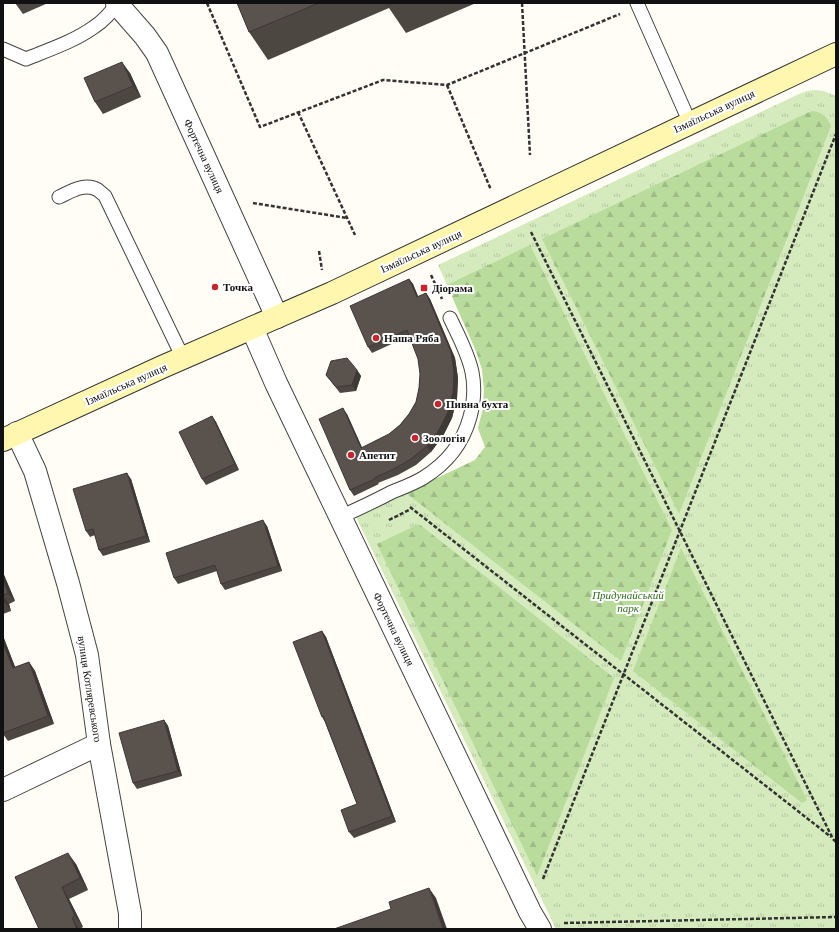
<svg xmlns="http://www.w3.org/2000/svg" width="839" height="932" font-family="Georgia,serif">
<style>
.grass{fill:url(#grass-tufts)}
.forest{fill:url(#forest-firs)}
.lines{fill:none;stroke-linecap:round;stroke-linejoin:round}
.lane-casing{stroke:#444;stroke-width:15}
.street-casing{stroke:#444;stroke-width:24}
.secondary-casing{stroke:#333;stroke-width:24}
.path{stroke:#333;stroke-width:2.5;stroke-dasharray:4 2;stroke-linecap:butt}
.lane{stroke:#fff;stroke-width:13}
.street{stroke:#fff;stroke-width:22}
.secondary{stroke:#fff6b0;stroke-width:22}
.wall{fill:#4d4742}
.shaded-wall{fill:#3f3936}
.building{fill:#5a524d;stroke:#3f3936}
.poi-dot{fill:#c4262e;stroke:#fff;stroke-width:1.5}
.labels{text-anchor:middle;dominant-baseline:central;stroke-width:4;stroke-linejoin:round;paint-order:stroke}
.street-label{font-size:11px;fill:#111;stroke:#fff}
.poi-label{font-size:11px;font-weight:bold;fill:#111;stroke:#fff;text-anchor:start}
.park-label{font-size:11px;font-style:italic;fill:#2f6b1f;stroke:#fff}
</style>
<defs>
<pattern id="grass-tufts" width="24" height="20" patternUnits="userSpaceOnUse"><rect width="24" height="20" fill="#d5ebbd"/><path d="M3 7l-1-3M5 7V3M7 7l1-3M15 17l-1-3M17 17v-4M19 17l1-3" fill="none" stroke="#b6c8a1"/></pattern>
<pattern id="forest-firs" width="22" height="20" patternUnits="userSpaceOnUse"><rect width="22" height="20" fill="#b9dc9c"/><path d="M5 1l3.5 6h-7zM16 11l3.5 6h-7z" fill="#9ebc85"/></pattern>
</defs>
<rect width="100%" height="100%" fill="#fffdf5"/>
<!-- grass -->
<polygon class="grass" points="816,90 824,91 836,96 836,929 556,929 356,517 475,460 485,447 478,428 483,409 484,389 482,369 476,351 438,265 799,94 807,91"/>
<!-- forest -->
<g class="forest">
<path d="M 812,111 C 823,112 827,117 831,126 L 679,514 L 542,239 L 807,113 Z"/>
<polygon points="530,245 672,530 621,661 406,493 475,460 485,447 478,428 483,409 484,389 482,369 476,351 447,285"/>
<polygon points="419,524 614,678 537,876 377,544"/>
<polygon points="681,548 807,800 802,803 633,671"/>
</g>
<g class="lines">
<defs>
<g id="lane">
<polyline points="637,3 690,123"/>
<path d="M 3,49 L 26,59 C 48,50 75,41 94,27 C 104,21 111,12 118,3"/>
<path d="M 59,197 C 70,192 85,182 98,190 C 100,192 103,194 105,196 L 183,358"/>
<path d="M 340,517 C 358,509 375,501 392,492 C 402,488 413,484 423,478 C 446,464 463,443 470,417 C 474,402 475,387 472,372 C 468,353 458,335 450,318"/>
</g>
<g id="street">
<polyline points="117,4 145,36 157,53 277,317"/>
<polyline points="252,328 276,383 530,912 540,929"/>
<polyline points="17,433 35,471 68,583 87,655 99,744 130,913 130,929"/>
<polyline points="3,790 99,744"/>
</g>
<polyline id="secondary" points="3,440 162,367 332,293 836,54"/>
</defs>
<!-- lane casing -->
<use href="#lane" class="lane-casing"/>
<!-- street casing -->
<use href="#street" class="street-casing"/>
<!-- secondary casing -->
<use href="#secondary" class="secondary-casing"/>
<!-- path -->
<g class="path">
<polyline points="207,3 260,127 383,80 447,85 620,14"/>
<polyline points="522,3 530,155"/>
<polyline points="447,85 491,190"/>
<polyline points="298,112 355,235"/>
<polyline points="253,203 347,218"/>
<polyline points="531,232 833,839 836,842"/>
<polyline points="319,251 322,270"/>
<polyline points="431,275 442,299"/>
<polyline points="410,507 831,837"/>
<polyline points="389,520 409,510"/>
<polyline points="543,879 836,134"/>
<polyline points="564,923 836,917"/>
</g>
<!-- lane -->
<use href="#lane" class="lane"/>
<!-- street -->
<use href="#street" class="street"/>
<!-- secondary -->
<use href="#secondary" class="secondary"/>
</g>
<!-- wall -->
<g class="wall">
<polygon points="15,3 48,3 23,14"/>
<polygon points="237,3 476,3 406,33 389,8 268,60 249,32"/>
<polygon points="130,73 141,97 103,114 95,102"/>
<polygon points="409,279 413,284 418,297 426,293 430,299 455,358 458,378 457,398 452,418 443,436 431,452 416,465 398,475 378,483 379,484 354,496 350,490 347,414 362,448 389,434 400,425 409,414 416,402 419,388 420,374 418,359 409,336 372,353 368,347"/>
<polygon points="357,370 361,376 356,391 340,393 326,375"/>
<polygon points="212,416 216,422 239,470 206,485 202,479"/>
<polygon points="131,479 150,542 103,556 99,550 95,535 90,537 86,531"/>
<polygon points="267,526 282,571 225,590 221,584 217,571 178,584 174,578"/>
<polygon points="3,573 4,575 15,601 9,604 11,611 3,614"/>
<polygon points="322,631 326,637 396,822 354,838 349,832 357,804 325,722 322,717"/>
<polygon points="3,636 15,667 29,662 35,671 54,724 8,741 3,734"/>
<polygon points="164,720 168,726 182,776 137,789 133,783"/>
<polygon points="76,864 88,890 69,899 83,927 80,929 39,929 15,877"/>
</g>
<!-- shaded-wall -->
<g class="shaded-wall">
<polygon points="122,62 130,73 141,97 133,86"/>
<polygon points="409,279 413,284 421,303 417,297"/>
<polygon points="426,293 430,299 455,358 458,378 457,398 452,418 443,436 431,452 427,446"/>
<polygon points="357,370 361,376 356,391 352,385"/>
<polygon points="343,408 347,414 365,454 361,448"/>
<polygon points="212,416 216,422 239,470 235,464"/>
<polygon points="127,473 131,479 150,542 146,536"/>
<polygon points="263,520 267,526 282,571 278,566"/>
<polygon points="3,573 4,575 15,601 8,593 3,579"/>
<polygon points="3,596 9,604 11,611 5,602"/>
<polygon points="322,631 326,637 396,822 392,816"/>
<polygon points="3,636 19,677 13,668 3,643"/>
<polygon points="29,662 35,671 54,724 48,716"/>
<polygon points="164,720 168,726 182,776 178,771"/>
<polygon points="68,853 76,864 88,890 80,878"/>
<polygon points="62,887 69,899 83,927 75,916"/>
<polygon points="429,888 436,898 447,929 443,929"/>
<polygon points="72,918 79,929 77,929"/>
</g>
<!-- building -->
<g class="building">
<polygon points="237,3 319,3 249,32"/>
<polygon points="386,3 393,3 387,6"/>
<polygon points="122,62 133,86 95,102 84,78"/>
<polygon points="409,279 417,297 426,293 451,352 454,372 453,392 448,412 439,430 427,446 411,459 394,469 374,478 375,479 350,490 319,419 343,408 361,448 389,434 400,425 409,414 416,402 419,388 420,374 418,359 407,330 368,347 350,306"/>
<polygon points="347,358 357,370 352,385 336,387 326,375 331,361"/>
<polygon points="212,416 235,464 202,479 179,432"/>
<polygon points="127,473 146,536 99,550 93,529 86,531 73,489"/>
<polygon points="263,520 278,566 221,584 215,565 174,578 166,553"/>
<polygon points="3,579 8,593 3,595"/>
<polygon points="3,596 5,602 3,603"/>
<polygon points="322,631 392,816 349,832 341,810 357,804 323,716 322,717 293,642"/>
<polygon points="3,643 13,668 29,662 48,716 3,733"/>
<polygon points="164,720 178,771 133,783 119,733"/>
<polygon points="68,853 80,878 62,887 75,916 72,918 77,929 39,929 15,877"/>
<polygon points="429,888 443,929 334,929 391,909 389,902"/>
</g>
<!-- markers -->
<g class="poi-dot">
<circle cx="215" cy="287" r="4"/>
<rect x="420" y="284" width="8" height="8" rx="2"/>
<circle cx="376" cy="338" r="4"/>
<circle cx="438" cy="404" r="4"/>
<circle cx="415" cy="438" r="4"/>
<circle cx="351" cy="455" r="4"/>
</g>
<g class="labels">
<!-- street labels -->
<g class="street-label">
<text transform="translate(714 111) rotate(-25)">Ізмаїльська вулиця</text>
<text transform="translate(204 156) rotate(65)">Фортечна вулиця</text>
<text transform="translate(421 251) rotate(-25)">Ізмаїльська вулиця</text>
<text transform="translate(126 384) rotate(-24)">Ізмаїльська вулиця</text>
<text transform="translate(394 629) rotate(64)">Фортечна вулиця</text>
<text transform="translate(90 689) rotate(81)">вулиця Котляревського</text>
</g>
<!-- poi labels -->
<g class="poi-label">
<text x="223" y="287">Точка</text>
<text x="432" y="288">Діорама</text>
<text x="384" y="338">Наша Ряба</text>
<text x="446" y="404">Пивна бухта</text>
<text x="423" y="438">Зоологія</text>
<text x="359" y="455">Апетит</text>
</g>
<!-- park labels -->
<g class="park-label">
<text x="628" y="595">Придунайський<tspan x="628" dy="13">парк</tspan></text>
</g>
</g>
<!-- border -->
<rect width="839" height="932" fill="none" stroke="#111111" stroke-width="8"/>
</svg>
